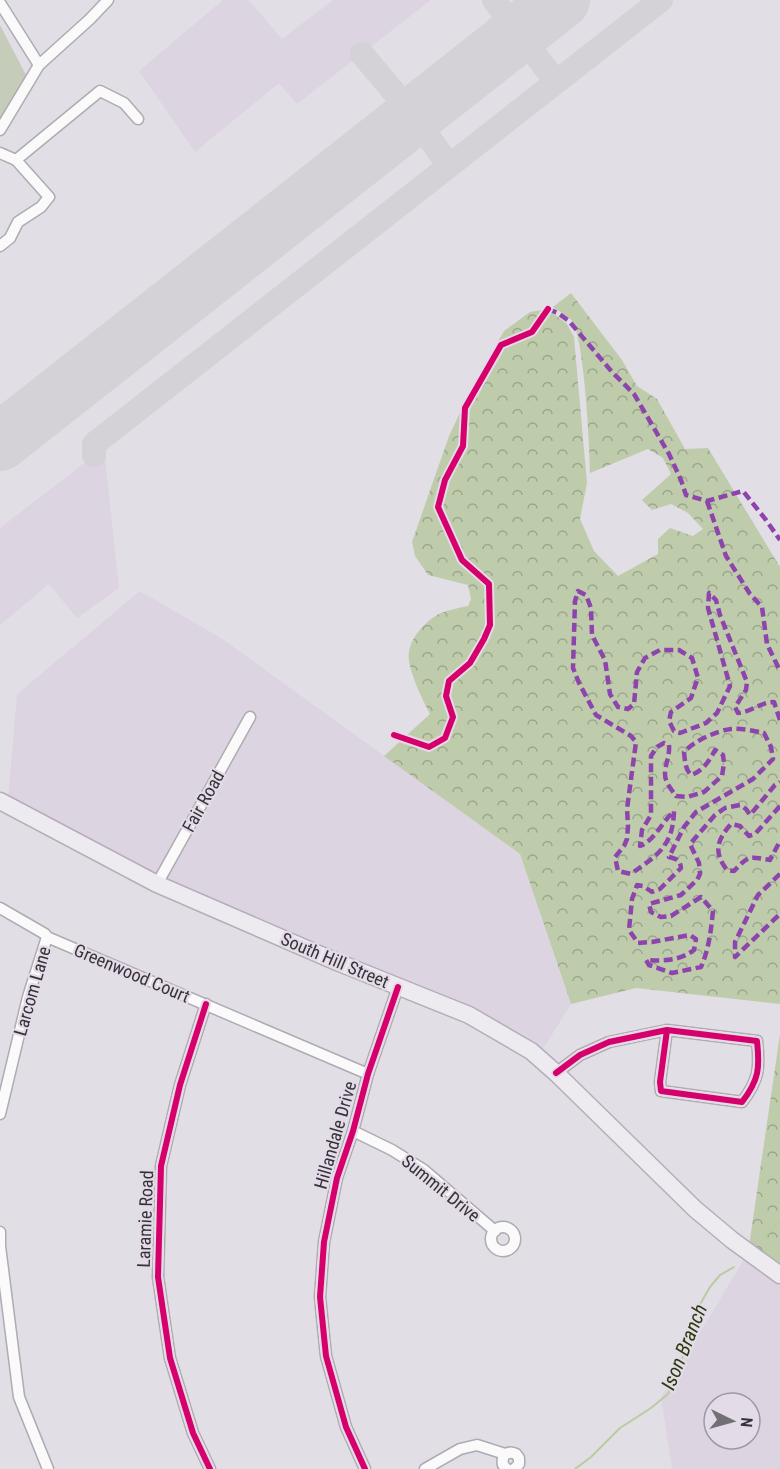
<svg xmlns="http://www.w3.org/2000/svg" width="780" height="1469" font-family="'Roboto Condensed',sans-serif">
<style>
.built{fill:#ddd4e2;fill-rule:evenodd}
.green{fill:#c5cdba}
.forest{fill:url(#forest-crowns)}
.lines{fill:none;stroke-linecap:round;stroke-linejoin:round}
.stream{stroke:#b9cca0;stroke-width:2}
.taxiway{stroke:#d4d2d6;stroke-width:24}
.runway{stroke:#d4d2d6;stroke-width:58}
.minor-casing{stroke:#afabb1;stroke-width:13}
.primary-casing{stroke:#b5aeba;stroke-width:19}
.minor{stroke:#fbfafb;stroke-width:10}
.primary{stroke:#eeebf0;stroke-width:16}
.quiet{stroke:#8e44ad;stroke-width:4.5;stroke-dasharray:9 4.5;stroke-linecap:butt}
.cycleway-casing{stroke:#e3dbe8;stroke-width:10}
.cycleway{stroke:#d6006c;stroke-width:6}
.labels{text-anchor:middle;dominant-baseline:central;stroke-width:4.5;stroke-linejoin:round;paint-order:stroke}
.street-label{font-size:18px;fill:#363338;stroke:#e3dbe8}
.water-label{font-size:20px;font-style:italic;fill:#2b3c0c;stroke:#e3dbe8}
</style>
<defs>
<pattern id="forest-crowns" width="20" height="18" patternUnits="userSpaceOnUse" patternTransform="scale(1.5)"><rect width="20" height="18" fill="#beccab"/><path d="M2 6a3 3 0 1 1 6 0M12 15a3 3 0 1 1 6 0" fill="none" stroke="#9ba68c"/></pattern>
</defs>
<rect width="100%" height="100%" fill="#e2dee5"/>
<!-- built -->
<g class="built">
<polygon points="223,0 249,0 282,39 333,0 431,0 297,104 279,83 195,152 139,71"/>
<polygon points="104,448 119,588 77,618 49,584 0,625 0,528"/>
<polygon points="140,591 221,638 520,854 571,1004 537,1059 494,1026 169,886 8,800 17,694"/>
<path d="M 748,1253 L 780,1270 L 780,1469 L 672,1469 L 661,1397 ZM 714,1403 L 750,1403 L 750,1439 L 714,1439 Z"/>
</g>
<!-- green -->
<polygon class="green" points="0,25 26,75 0,120"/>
<!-- forest -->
<g class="forest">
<path d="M 571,293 L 622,360 L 637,386 L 657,399 L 685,449 L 708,448 L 780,567 L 780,1004 L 636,988 L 571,1004 L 520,854 L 384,756 L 430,714 C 422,699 412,678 409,661 C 406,643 422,624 437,615 C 447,610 458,608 468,606 L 471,599 L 468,585 L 428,575 L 415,556 L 412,542 L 449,436 L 475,381 L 504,331 L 530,312 L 548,309 L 567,324 L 574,337 L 587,483 L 580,519 L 594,551 L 618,576 L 658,554 L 658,539 L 670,528 L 693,536 L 703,529 L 688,513 L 671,504 L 652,510 L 642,500 L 671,474 L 663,458 L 648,449 L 590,473 C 590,448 584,336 572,321 C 567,315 558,311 553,307 Z"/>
<polygon points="780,1034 780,1270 748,1253"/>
</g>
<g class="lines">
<!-- stream -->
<g class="stream">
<polyline points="766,1236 780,1221"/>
<polyline points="575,1469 591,1457 620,1428 651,1408 668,1394 679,1370 695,1313 710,1287 720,1275 734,1267"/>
</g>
<!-- taxiway -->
<g class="taxiway">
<polyline points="494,0 556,82"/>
<polyline points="362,54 414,116 449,166"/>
<polyline points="94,455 94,444 661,0"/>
</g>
<!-- runway -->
<polyline class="runway" points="0,442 561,0"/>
<defs>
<g id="minor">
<polyline points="0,3 39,65 0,130"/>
<polyline points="39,65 90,19 108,0"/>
<polyline points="0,153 16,160 49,197 41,207 18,222 10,238 0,246"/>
<polyline points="16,160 100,91 124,103 138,119"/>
<polyline points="157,884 250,717"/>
<polyline points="0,908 45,934 47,937 368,1074"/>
<polyline points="206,1004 180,1085 161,1166 158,1277 170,1358 193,1433 210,1469"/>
<path d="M 556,1073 L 580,1055 L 609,1042 L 667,1030 L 757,1041 C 760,1068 759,1080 742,1102 L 661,1091 L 660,1082 L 667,1030"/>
<polyline points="0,1114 28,997 47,937"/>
<polyline points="353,1131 392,1150 424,1170 495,1231"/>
<circle cx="503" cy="1239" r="12"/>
<polyline points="0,1232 0,1246 19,1397 48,1469"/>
<polyline points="365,1469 346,1427 326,1356 320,1297 324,1242 337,1178 353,1131 368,1074 398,987"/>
<polyline points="425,1469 460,1449 477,1445 505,1454"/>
<path d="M 507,1469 L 503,1465 C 501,1456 507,1450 516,1454 L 519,1458 L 519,1464 L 514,1469"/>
</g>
<polyline id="primary" points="0,801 157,884 337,962 469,1015 531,1051 556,1073 695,1209 732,1240 780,1275"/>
</defs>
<!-- minor casing -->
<use href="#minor" class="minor-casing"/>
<!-- primary casing -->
<use href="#primary" class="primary-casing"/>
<!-- minor -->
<use href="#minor" class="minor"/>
<!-- primary -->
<use href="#primary" class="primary"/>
<!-- quiet -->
<g class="quiet">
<polyline points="548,309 558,313 569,321 612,372 634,394 669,454 681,480 686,495 707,501 743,491 766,520 780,540"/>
<polyline points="707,501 726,556 750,594 762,607 767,644 780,671"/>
<path d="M 780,720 L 774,702 C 761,702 751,712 738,713 L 735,707 L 746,690 L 747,682 L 720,615 L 716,600 L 709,593 L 708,608 L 730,686 L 717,713 L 706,723 L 680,733 L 674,731 L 669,721 L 671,712 L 691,698 L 695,686 L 698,678 L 692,658 L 679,650 L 660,650 L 645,658 L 637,672 L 634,704 L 628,709 L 618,707 L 610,694 L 605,660 L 592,635 L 591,608 L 586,595 L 578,591 L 575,601 L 573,668 L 579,683 L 596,715 L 631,736 L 636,742 L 627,809 L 628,826 L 627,839 L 624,846 L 615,857 L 618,871 L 631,874 C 657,855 673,847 674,811 C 662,822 655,840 640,846 L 642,830 L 651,815 L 651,756 L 657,747 L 664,743 L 669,745 C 670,756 665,764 665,774 C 665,783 672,790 676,796 L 687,797 L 704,792 L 722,776 L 724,763 L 723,755 L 715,750 C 710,760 702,772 691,775 C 685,769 685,761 684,752 C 694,741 716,731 731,729 C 742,728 754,731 764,733 L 771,747 L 773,759 L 753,779 L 696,812 L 684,827 L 669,857 C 677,859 680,860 681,868 L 660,889 L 652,892 L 643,886 L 637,885 L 632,899 L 629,930 L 638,943 L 652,942 L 690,935 L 696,939 L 694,950 C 679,961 664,961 646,960 L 649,965 L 672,973 L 701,967 C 709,949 711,930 713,911 L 701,897 L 671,916 L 661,917 L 651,912 L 649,904 L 681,895 L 697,880 L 700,874 L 699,863 L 690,844 L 715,815 L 725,808 L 740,805 L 746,809 L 750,815 L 775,785 L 780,782"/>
<path d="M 780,806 L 755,834 L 749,836 L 740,826 L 731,824 C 717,840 713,852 727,870 L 734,871 C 750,854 749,857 770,860 L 780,841"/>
<polyline points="780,874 758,895 735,942 735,957 780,914"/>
</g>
<defs>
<g id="cycleway">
<polyline points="394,735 429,747 445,738 453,717 446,696 449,681 470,663 484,639 490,625 489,584 462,560 438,507 445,480 463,446 465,408 501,345 532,332 548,309"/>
<polyline points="206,1004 180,1085 161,1166 158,1277 170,1358 193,1433 210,1469"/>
<path d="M 556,1073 L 580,1055 L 609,1042 L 667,1030 L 757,1041 C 760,1068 759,1080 742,1102 L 661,1091 L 660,1082 L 667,1030"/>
<polyline points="365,1469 346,1427 326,1356 320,1297 324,1242 337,1178 353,1131 368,1074 398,987"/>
</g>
</defs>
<!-- cycleway casing -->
<use href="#cycleway" class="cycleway-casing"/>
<!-- cycleway -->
<use href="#cycleway" class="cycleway"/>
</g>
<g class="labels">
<!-- street labels -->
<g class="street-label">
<text transform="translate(203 801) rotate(-61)">Fair Road</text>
<text transform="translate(335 960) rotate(23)">South Hill Street</text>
<text transform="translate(132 973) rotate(23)">Greenwood Court</text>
<text transform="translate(32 991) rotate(-74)">Larcom Lane</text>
<text transform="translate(335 1135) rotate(-74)">Hillandale Drive</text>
<text transform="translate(441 1188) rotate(39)">Summit Drive</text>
<text transform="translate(145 1219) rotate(-88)">Laramie Road</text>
</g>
<!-- water labels -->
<g class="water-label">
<text transform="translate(684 1347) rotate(-68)">Ison Branch</text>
</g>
</g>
<!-- north arrow -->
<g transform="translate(732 1421) rotate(95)"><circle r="28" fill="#e3dbe8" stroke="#9e98a2" stroke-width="1.5"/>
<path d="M0-4.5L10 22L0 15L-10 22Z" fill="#726f75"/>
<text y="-9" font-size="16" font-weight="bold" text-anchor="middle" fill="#363338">N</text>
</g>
</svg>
